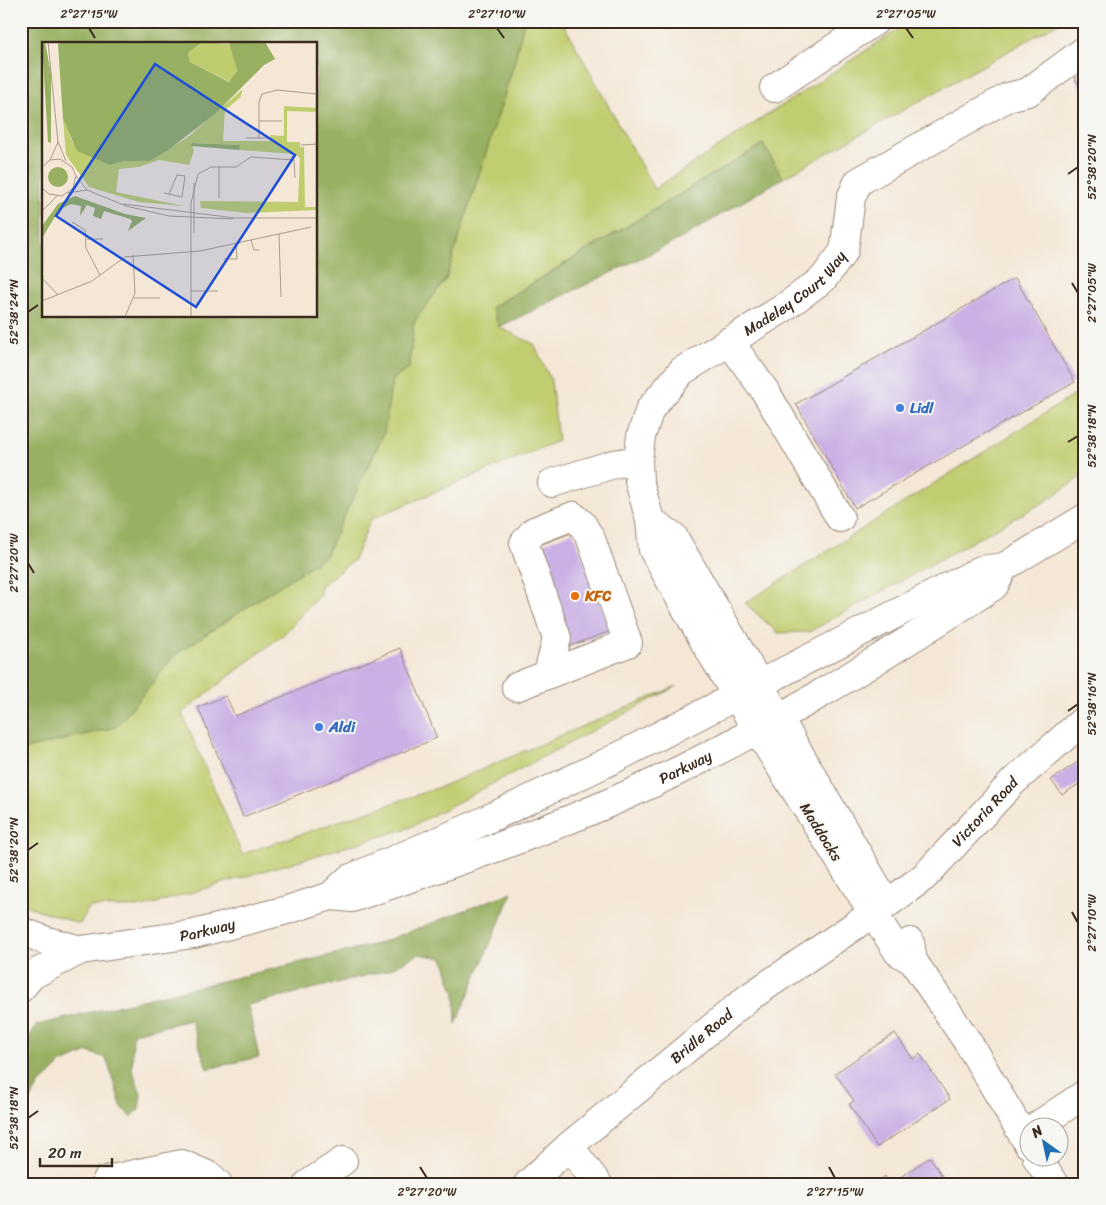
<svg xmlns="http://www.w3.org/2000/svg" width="1106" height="1205" font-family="Sriracha,sans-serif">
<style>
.green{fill:#c0cd6f;stroke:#7e7c46}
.forest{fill:#98b062;stroke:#6a6d40;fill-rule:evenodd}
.building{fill:#cab1e5}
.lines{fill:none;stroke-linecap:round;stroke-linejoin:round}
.minor-casing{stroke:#98887a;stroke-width:30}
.minor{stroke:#fff;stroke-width:28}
.ticks{fill:none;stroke:#3b2a1e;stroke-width:2}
.shop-dot{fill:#3f7fe0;stroke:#f6f6f2;stroke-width:2}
.food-dot{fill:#e8710a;stroke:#f6f6f2;stroke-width:2}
.labels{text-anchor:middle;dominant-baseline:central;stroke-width:4;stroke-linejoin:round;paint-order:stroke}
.street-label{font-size:15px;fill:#3b2a1e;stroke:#f6f6f2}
.shop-label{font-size:15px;font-weight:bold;fill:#366cbe;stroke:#f6f6f2;text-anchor:start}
.food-label{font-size:15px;font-weight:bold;fill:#c56008;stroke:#f6f6f2;text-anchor:start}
.inset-road{fill:none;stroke:#aa9b8c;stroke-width:1}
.view{fill:#1d4ed8;fill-opacity:0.15;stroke:#1d4ed8;stroke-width:2.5}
.inset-edge{fill:none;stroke:#3b2a1e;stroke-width:2.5}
.neatline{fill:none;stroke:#3b2a1e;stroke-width:2}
.ticks-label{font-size:12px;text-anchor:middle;fill:#3b2a1e}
</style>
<rect width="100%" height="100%" fill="#f6f6f2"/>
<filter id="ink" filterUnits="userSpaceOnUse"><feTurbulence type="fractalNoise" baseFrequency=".02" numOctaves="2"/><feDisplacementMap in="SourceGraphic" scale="10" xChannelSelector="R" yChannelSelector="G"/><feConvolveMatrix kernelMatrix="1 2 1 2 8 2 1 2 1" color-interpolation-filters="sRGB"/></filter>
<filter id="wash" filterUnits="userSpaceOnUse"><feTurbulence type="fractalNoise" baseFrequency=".0096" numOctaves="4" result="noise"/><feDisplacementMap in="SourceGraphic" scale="20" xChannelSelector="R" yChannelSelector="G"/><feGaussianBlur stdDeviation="1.12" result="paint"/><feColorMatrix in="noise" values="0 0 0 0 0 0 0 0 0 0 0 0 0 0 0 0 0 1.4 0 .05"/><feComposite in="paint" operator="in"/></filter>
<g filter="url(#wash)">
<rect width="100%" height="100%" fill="#f4e7d5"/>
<!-- green -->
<g class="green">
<polygon points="524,21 562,21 654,189 911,21 1062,21 783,178 763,144 492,307 499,327 534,344 551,380 558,441 371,519 354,560 320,586 320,594 285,633 182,713 242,854 440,787 677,686 409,828 143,907 89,907 80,924 21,904 21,750 116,727 176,654 325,556 384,433 392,380 409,368 414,322 446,279 514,64"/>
<polygon points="1085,388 1085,474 1046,501 809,632 778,633 745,603"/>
</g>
<!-- forest -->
<g class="forest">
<path d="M 21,21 L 524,21 L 514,64 L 446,279 L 414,322 L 409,368 L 392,380 L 384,433 L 325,556 L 176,654 L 116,727 L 21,750 ZM 44,44 L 316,44 L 316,316 L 44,316 Z"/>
<polygon points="763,144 783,178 680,239 499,327 492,308"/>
<polygon points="512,892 456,1024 455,994 443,958 419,954 388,970 248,1005 259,1057 207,1069 191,1020 133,1033 132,1069 141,1093 139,1110 131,1117 122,1108 106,1058 88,1052 62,1063 39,1085 21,1117 21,1050 37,1025 377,944"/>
</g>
<g id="blocks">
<!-- building -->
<g class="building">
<polygon points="1085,73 1085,96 1075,78"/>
<polygon points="1015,278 1075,382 855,508 796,404"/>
<polygon points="573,532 611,631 570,646 532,548"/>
<polygon points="400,648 437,738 243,817 198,707 226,696 235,716"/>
<polygon points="1085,757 1085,780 1062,795 1051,780"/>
<polygon points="895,1033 913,1059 920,1054 950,1099 877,1147 849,1104 854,1101 835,1073"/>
<polygon points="930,1157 947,1184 875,1184 885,1176 890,1184"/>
</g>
</g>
</g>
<g filter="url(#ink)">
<use href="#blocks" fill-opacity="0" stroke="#98887a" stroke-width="1"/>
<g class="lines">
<defs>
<g id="minor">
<polyline points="774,88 875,21"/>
<polyline points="729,341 765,391 840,518"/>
<polyline points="552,483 614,464 638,460"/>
<polyline points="650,520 673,536 881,894"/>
<polyline points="516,687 628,643 591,539 582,524 573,516 534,531 524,543 557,638 548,673"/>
<polyline points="331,896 349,879 471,827 612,760 981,570 1004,567 1085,518"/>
<polyline points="21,931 47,941 81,950"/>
<polyline points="910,942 913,961 969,1044 1028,1144"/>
<path id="s1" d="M 913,961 L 898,952 L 757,730 L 704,641 L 653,550 L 650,520 L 639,481 L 638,460 L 641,436 L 650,409 L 682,371 L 782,309 L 823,279 L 844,251 L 851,198 L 858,182 L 1008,97 L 1028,92 L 1085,50"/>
<path id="s2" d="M 21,988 L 32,975 L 81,950 L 194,934 L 287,910 L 331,896 L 352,898 C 445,866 538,835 627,795 C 756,737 876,662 994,586 L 1004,567"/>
<polyline points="1034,1128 1085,1094"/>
<polyline points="569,1146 598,1184"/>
<polyline points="1037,1158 1054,1184"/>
<polyline points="107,1180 182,1164 210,1176 218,1184"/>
<polyline points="308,1184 343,1161"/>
<path id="s3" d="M 528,1184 L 569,1146 L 748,998 L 891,901 L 924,877 L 1013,782 L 1085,719"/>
</g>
</defs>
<!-- minor casing -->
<use href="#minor" class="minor-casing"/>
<!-- minor -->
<use href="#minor" class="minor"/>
</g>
</g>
<!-- ticks -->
<path class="ticks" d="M 89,28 L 95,38M 497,28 L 504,38M 906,28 L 913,38M 1068,174 L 1078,167M 1072,283 L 1078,293M 28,312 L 38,305M 1068,442 L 1078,436M 28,563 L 34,573M 1068,711 L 1078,704M 28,850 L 38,843M 1072,912 L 1078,923M 28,1118 L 38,1111M 420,1167 L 427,1178M 829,1167 L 835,1178"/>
<!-- markers -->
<g class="shop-dot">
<circle cx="900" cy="408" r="5"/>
<circle cx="319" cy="727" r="5"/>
</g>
<circle class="food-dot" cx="575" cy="596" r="5"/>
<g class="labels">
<!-- street labels -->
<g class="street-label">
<text stroke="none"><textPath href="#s1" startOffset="820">Madeley Court Way</textPath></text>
<text stroke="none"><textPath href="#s2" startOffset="708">Parkway</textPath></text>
<text stroke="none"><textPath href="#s3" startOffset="591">Victoria Road</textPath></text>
<text transform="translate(821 832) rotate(58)">Maddocks</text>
<text stroke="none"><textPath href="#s2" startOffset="200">Parkway</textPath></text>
<text stroke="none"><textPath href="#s3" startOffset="228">Bridle Road</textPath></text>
</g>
<!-- shop labels -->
<g class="shop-label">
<text x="910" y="408">Lidl</text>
<text x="329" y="727">Aldi</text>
</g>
<!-- food labels -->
<g class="food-label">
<text x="585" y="596">KFC</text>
</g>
</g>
<!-- overview -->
<g transform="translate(42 42)">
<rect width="275" height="275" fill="#f4e7d5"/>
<path d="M 160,0 L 188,2 L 195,29 L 188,40 L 148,20 L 146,11 ZM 201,47 L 198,56 L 183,68 L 181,99 L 228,99 L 228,93 L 242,94 L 242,64 L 275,66 L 275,70 L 245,69 L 245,100 L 258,100 L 258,105 L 262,105 L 263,165 L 275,165 L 275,168 L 204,171 L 159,166 L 158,159 L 256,160 L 258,116 L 253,112 L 197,108 L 197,103 L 150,101 L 152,109 L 147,123 L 117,118 L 97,125 L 77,127 L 74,150 L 142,164 L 97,160 L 47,145 L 24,113 L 21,77 L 31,101 L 68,123 L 82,119 L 108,119 L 147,94 Z" fill="#c0cd6f"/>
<path d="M 0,0 L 3,0 L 9,32 L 9,101 L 6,100 ZM 20,0 L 160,0 L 146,11 L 148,20 L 187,40 L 195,29 L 187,0 L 223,0 L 233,17 L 222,23 L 173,72 L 126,108 L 108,119 L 82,119 L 68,123 L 35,109 L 21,77 L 16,2 ZM 150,101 L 198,103 L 197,108 L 149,104 ZM6 135a10 10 0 1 1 20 0a10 10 0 1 1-20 0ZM 33,154 L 83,172 L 104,176 L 86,189 L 90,179 L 88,177 L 62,169 L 59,177 L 51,174 L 53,166 L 45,163 L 38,174 L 39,164 L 29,162 L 17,168 L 0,196 L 0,184 L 16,162 Z" fill="#98b062"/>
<path class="inset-road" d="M 6,0 L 16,100 L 24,119M 217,79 L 240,79M 204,96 L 227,96M 217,96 L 217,60 L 220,52 L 235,48 L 275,52M 259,103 L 275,102M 8,118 L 16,100M 0,125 L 8,118 L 18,117 L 30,125 L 34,134 L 31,146 L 20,154 L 7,152 L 0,146M 34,134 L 45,148M 25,151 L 45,148 L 84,164 L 127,174 L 191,177M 122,151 L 140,155 L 143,134 L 135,133 L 127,152M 177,156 L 177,125M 81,162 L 193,176 L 275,176M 0,169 L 15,154M 30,180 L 43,188 L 44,206 L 58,233M 152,191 L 152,141M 237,192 L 239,255M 45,197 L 61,197M 209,198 L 212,208 L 217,208M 182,217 L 195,217 L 194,201M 0,236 L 16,253M 149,249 L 176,249M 92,256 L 118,256M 0,259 L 50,239 L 83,215 L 158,209 L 269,185M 83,275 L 93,251 L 91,213M 149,275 L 149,161 L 156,132 L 169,125 L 194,125 L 209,115 L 252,118 L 253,136"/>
<path class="view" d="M 113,22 L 253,113 L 154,265 L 14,174 Z"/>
<rect width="275" height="275" class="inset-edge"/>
</g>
<!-- margin -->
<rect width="1106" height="1205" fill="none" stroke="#f6f6f2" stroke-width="55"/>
<!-- north arrow -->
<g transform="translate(1044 1142) rotate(327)"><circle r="24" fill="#f6f6f2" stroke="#aba49d"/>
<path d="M0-4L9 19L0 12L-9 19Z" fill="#1f6fb2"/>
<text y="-8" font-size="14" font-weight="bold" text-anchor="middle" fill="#3b2a1e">N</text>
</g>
<!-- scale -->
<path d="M40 1158v8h72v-8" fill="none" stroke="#3b2a1e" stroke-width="2.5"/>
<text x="48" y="1158" font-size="15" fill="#3b2a1e" stroke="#f6f6f2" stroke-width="4" paint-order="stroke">20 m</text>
<rect x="28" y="28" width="1050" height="1150" class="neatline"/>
<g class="ticks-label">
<text x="89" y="18">2°27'15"W</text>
<text x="497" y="18">2°27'10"W</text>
<text x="906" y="18">2°27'05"W</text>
<text transform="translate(1092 167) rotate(-90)" y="4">52°38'20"N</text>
<text transform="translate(1092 293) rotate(-90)" y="4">2°27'05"W</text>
<text transform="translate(14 312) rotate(-90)" y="4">52°38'24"N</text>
<text transform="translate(1092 436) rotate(-90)" y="4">52°38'18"N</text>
<text transform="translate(14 563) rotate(-90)" y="4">2°27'20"W</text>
<text transform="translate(1092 704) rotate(-90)" y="4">52°38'16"N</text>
<text transform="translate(14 850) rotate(-90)" y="4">52°38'20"N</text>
<text transform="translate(1092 923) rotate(-90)" y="4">2°27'10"W</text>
<text transform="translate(14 1118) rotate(-90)" y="4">52°38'18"N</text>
<text x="427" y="1196">2°27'20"W</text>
<text x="835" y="1196">2°27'15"W</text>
</g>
</svg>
